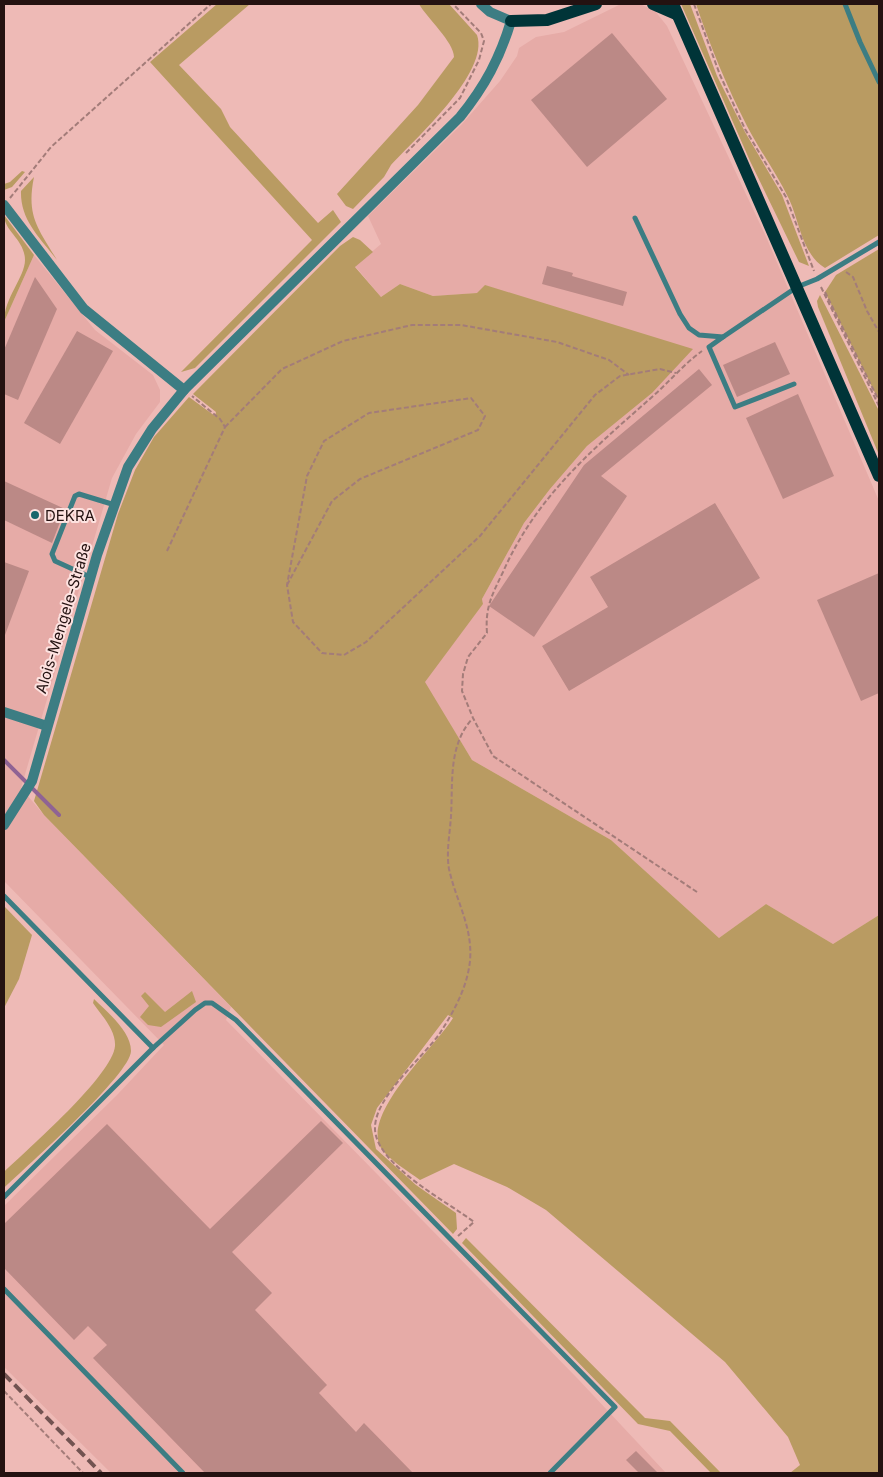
<svg xmlns="http://www.w3.org/2000/svg" width="883" height="1477" font-family="Inter,sans-serif">
<style>
.built{fill:#e6aba7}
.green{fill:#b99b62}
.lines{fill:none;stroke-linecap:round;stroke-linejoin:round}
.stream{stroke:#8f6394;stroke-width:4}
.building{fill:#bb8986}
.path{stroke:#a37c79;stroke-width:2;stroke-dasharray:5 2.5;stroke-linecap:butt}
.service{stroke:#3c7d83;stroke-width:5}
.minor{stroke:#3c7d83;stroke-width:10}
.tertiary{stroke:#3c7d83;stroke-width:10}
.primary{stroke:#003438;stroke-width:12}
.rail{stroke:#725351;stroke-width:4;stroke-dasharray:10 5;stroke-linecap:butt}
.poi-dot{fill:#18666c;stroke:#fde2e0;stroke-width:2}
.labels{text-anchor:middle;dominant-baseline:central;stroke-width:4;stroke-linejoin:round;paint-order:stroke}
.poi-label{font-size:15px;fill:#241211;stroke:#fde2e0;text-anchor:start}
.street-label{font-size:15px;fill:#241211;stroke:#fde2e0}
</style>
<rect width="100%" height="100%" fill="#eebab6"/>
<!-- built -->
<g class="built">
<polygon points="621,4 640,4 655,11 667,26 767,239 879,501 879,915 833,944 766,904 719,938 611,840 472,760 424,682 483,604 482,599 524,523 550,489 587,446 652,393 478,293 433,296 400,284 381,297 355,266 381,244 368,216 462,124 500,81 517,56 519,48 536,37 564,32"/>
<polygon points="34,255 95,330 153,375 160,390 160,402 136,434 112,478 21,788 44,815 231,1007 226,1020 578,1379 666,1473 111,1473 4,1367 4,1206 117,1095 164,1045 4,881 4,322"/>
</g>
<!-- green -->
<g class="green">
<polygon points="217,4 250,4 179,65 221,109 230,127 318,223 333,210 341,222 195,368 181,372 312,240 150,62"/>
<path d="M 419,4 L 449,4 L 477,35 C 490,72 415,139 391,165 L 384,177 L 353,209 L 346,206 L 337,194 L 418,105 L 454,57 C 454,42 427,18 419,4 Z"/>
<polygon points="681,4 690,4 717,76 745,132 782,195 809,266 799,262 750,161"/>
<path d="M 696,4 L 879,4 L 879,235 L 825,268 C 802,254 800,223 789,199 C 777,174 760,151 747,126 C 727,87 710,46 696,4 Z"/>
<polygon points="22,171 25,172 12,187 4,190 4,184 10,182"/>
<path d="M 34,177 C 26,216 38,228 57,260 C 40,238 20,220 21,191 Z"/>
<path d="M 4,215 L 34,255 L 4,322 C 4,298 25,277 25,260 C 25,240 4,231 4,215 Z"/>
<path d="M 353,237 L 360,240 L 373,252 L 355,267 L 381,297 L 400,284 L 433,296 L 477,293 L 485,285 L 693,349 L 652,393 L 587,446 L 550,489 L 524,523 L 482,599 L 483,604 L 425,682 L 472,760 L 611,840 L 719,938 L 766,904 L 833,944 L 879,915 L 879,1473 L 790,1473 L 800,1465 L 788,1437 L 725,1362 L 546,1210 L 507,1187 L 454,1164 L 420,1180 C 408,1171 389,1160 381,1148 C 361,1114 435,1047 453,1018 L 448,1015 L 377,1108 L 371,1125 L 376,1149 L 416,1185 L 456,1213 L 457,1229 L 453,1234 L 44,815 L 34,801 L 118,514 L 135,470 L 154,437 L 189,397 L 215,416 L 216,412 L 193,394 L 340,246 Z"/>
<polygon points="879,249 879,401 825,292 836,275"/>
<polygon points="820,295 879,411 879,455 818,307 817,301"/>
<polygon points="4,906 32,935 19,979 4,1008"/>
<polygon points="192,991 196,1002 161,1027 148,1025 140,1017 149,1006 141,996 145,992 165,1012"/>
<path d="M 94,999 C 107,1012 131,1031 131,1051 C 131,1074 26,1167 4,1188 L 4,1172 C 27,1150 113,1075 115,1046 C 116,1030 102,1016 93,1003 Z"/>
<polygon points="466,1238 645,1418 670,1421 721,1473 711,1473 670,1431 638,1424 462,1243"/>
</g>
<g class="lines">
<!-- stream -->
<polyline class="stream" points="4,760 59,815"/>
</g>
<!-- building -->
<g class="building">
<polygon points="612,33 667,99 587,167 531,100"/>
<polygon points="547,266 573,273 572,276 627,292 623,306 542,284"/>
<polygon points="35,277 57,309 18,400 4,394 4,350"/>
<polygon points="77,331 113,351 60,444 24,423"/>
<polygon points="775,342 790,374 737,397 723,365"/>
<polygon points="699,369 712,385 601,476 627,496 534,637 489,606 584,465"/>
<polygon points="798,394 834,476 783,499 746,418"/>
<polygon points="4,481 65,509 52,543 4,520"/>
<polygon points="715,503 760,578 569,691 542,646 608,607 590,577"/>
<polygon points="4,562 29,571 5,635 4,635"/>
<polygon points="879,573 879,693 861,701 817,600"/>
<polygon points="321,1121 343,1143 232,1252 272,1293 255,1310 327,1385 319,1393 356,1432 364,1423 413,1473 205,1473 93,1358 107,1345 88,1326 74,1340 4,1268 4,1224 107,1124 210,1229"/>
<polygon points="636,1451 658,1473 639,1473 626,1460"/>
</g>
<g class="lines">
<!-- path -->
<g class="path">
<polyline points="694,4 720,75 745,129 786,197 814,271"/>
<polyline points="406,153 460,98 479,60 484,41 481,33 453,4"/>
<polyline points="10,198 51,147 211,4"/>
<polyline points="846,272 853,277 867,311 879,332"/>
<polyline points="821,287 879,406"/>
<polyline points="825,292 879,401"/>
<polyline points="225,427 282,369 343,341 412,325 461,325 557,342 609,360 629,375"/>
<polyline points="167,551 225,427 220,419 192,396"/>
<polyline points="287,585 332,501 360,479 478,430 485,416 471,398 369,413 324,441 307,476 287,585 293,622 322,653 344,655 366,642 480,536 595,395 620,376 660,369 676,373"/>
<path d="M 697,892 L 493,756 L 473,718 L 462,691 L 463,674 L 468,657 L 487,633 C 485,607 492,595 503,572 C 536,497 592,450 652,397 C 669,382 683,365 702,351"/>
<path d="M 458,1236 L 474,1222 C 448,1202 376,1165 375,1129 C 374,1097 422,1059 440,1033 C 454,1011 467,988 470,961 C 473,927 456,901 449,869 C 446,852 450,833 451,816 C 453,783 448,746 472,719"/>
<polyline points="4,1391 83,1473"/>
</g>
<!-- service -->
<g class="service">
<polyline points="845,4 860,42 879,82"/>
<polyline points="635,218 680,314 689,328 699,335 723,337 797,287 817,279 879,242"/>
<polyline points="723,337 709,347 735,407 794,384"/>
<polyline points="90,577 55,561 52,554 75,496 79,494 115,505"/>
<polyline points="4,896 153,1048"/>
<polyline points="4,1197 153,1048 195,1010 205,1003 212,1003 236,1020 615,1407 550,1473"/>
<polyline points="4,1289 183,1473"/>
</g>
<!-- minor -->
<g class="minor">
<polyline points="4,205 84,309 184,390"/>
<polyline points="4,712 47,726"/>
<path d="M 4,825 L 32,781 L 97,555 L 128,467 L 152,429 L 184,390 L 460,117 C 485,86 500,58 511,21"/>
</g>
<!-- tertiary -->
<polyline class="tertiary" points="481,4 490,12 511,21"/>
<!-- primary -->
<g class="primary">
<polyline points="653,4 676,14"/>
<polyline points="673,4 879,476"/>
<polyline points="511,21 547,20 596,4"/>
</g>
<!-- rail -->
<polyline class="rail" points="4,1374 101,1473"/>
</g>
<!-- markers -->
<circle class="poi-dot" cx="35" cy="515" r="5"/>
<g class="labels">
<!-- poi labels -->
<g class="poi-label">
<text x="45" y="515">DEKRA</text>
</g>
<!-- street labels -->
<g class="street-label">
<text transform="translate(63 618) rotate(-73)">Alois-Mengele-Straße</text>
</g>
</g>
<!-- border -->
<rect width="883" height="1477" fill="none" stroke="#241211" stroke-width="10"/>
</svg>
